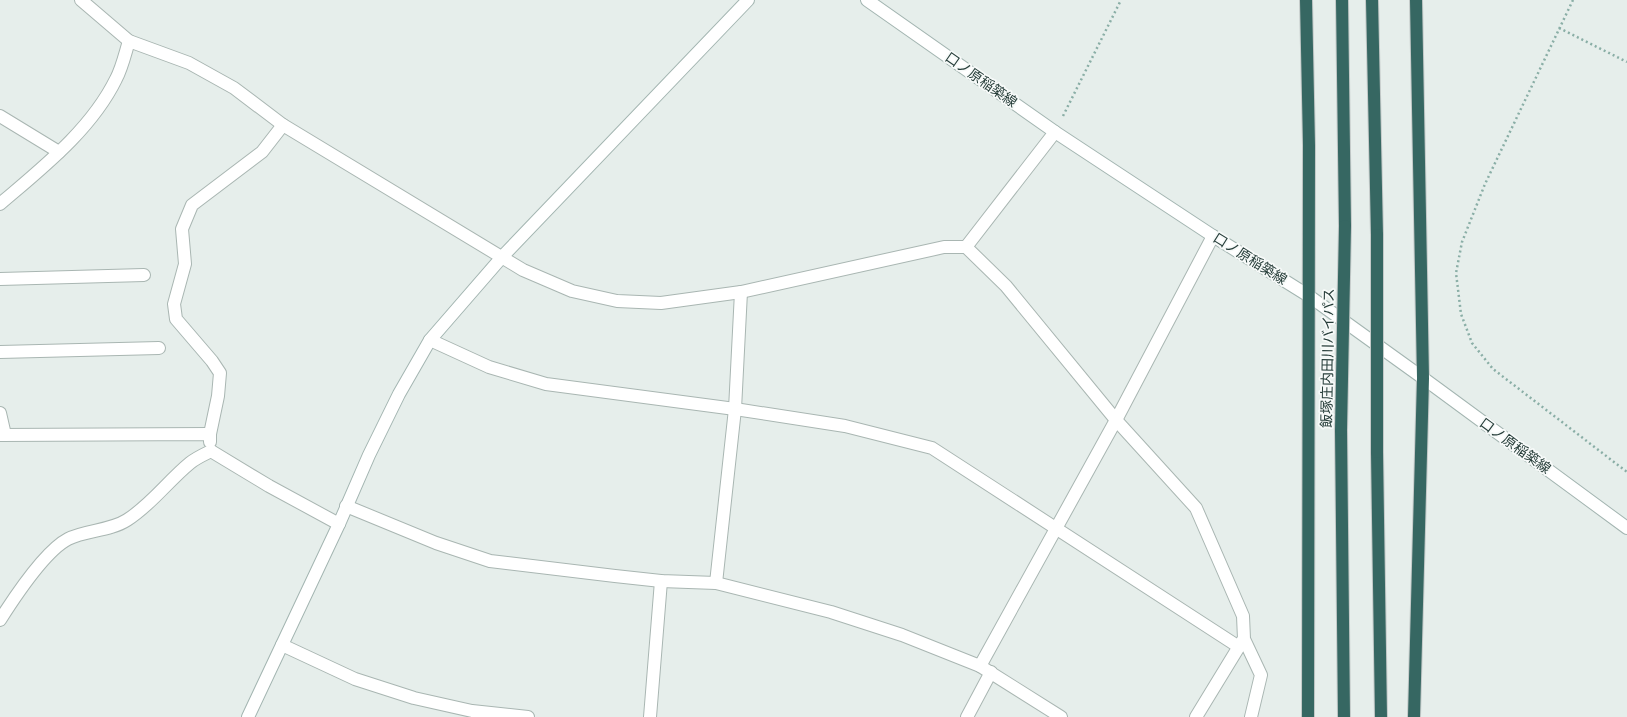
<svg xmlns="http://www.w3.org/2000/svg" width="1627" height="717" font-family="Signika,'Noto Sans JP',sans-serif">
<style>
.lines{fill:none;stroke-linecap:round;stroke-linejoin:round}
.street-casing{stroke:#a9b6b2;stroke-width:14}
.secondary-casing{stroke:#a3b5b1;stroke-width:14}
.highway-casing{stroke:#c3c9c8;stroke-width:14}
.path{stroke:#8aaea6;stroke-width:2.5;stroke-dasharray:2 3;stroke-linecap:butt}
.street{stroke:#fff;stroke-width:12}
.secondary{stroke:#fff;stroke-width:12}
.highway{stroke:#366762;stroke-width:12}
.highway-bridge-casing{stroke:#c3c9c8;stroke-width:14;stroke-linecap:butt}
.highway-bridge{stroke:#366762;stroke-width:12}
.labels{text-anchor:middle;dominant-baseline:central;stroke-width:3.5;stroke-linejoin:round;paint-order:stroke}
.street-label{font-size:14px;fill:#273e3a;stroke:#f7faf9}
</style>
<rect width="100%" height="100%" fill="#e6eeeb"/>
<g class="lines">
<defs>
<g id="street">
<polyline points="81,0 129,41 189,63 234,88 283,125 523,270 572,291 617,301 661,303 741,292 944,247 966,247 1006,286 1116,420 1196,508 1243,616 1244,639 1261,675 1251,717"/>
<polyline points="0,116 59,152"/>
<path d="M 0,204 C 42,168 91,130 116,79 C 122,68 125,54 129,41"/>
<polyline points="966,247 1055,132"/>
<polyline points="0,279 144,275"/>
<polyline points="430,340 489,367 546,384 735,409 845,426 932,448 1239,647"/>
<polyline points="0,352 159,348"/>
<polyline points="0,413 5,435"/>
<polyline points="210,434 218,396 220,373 212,361 176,319 174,304 185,264 182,229 192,205 262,152 283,125"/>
<polyline points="0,435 210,434 210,442"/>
<polyline points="211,451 269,486 339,524"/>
<polyline points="346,506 436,543 490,561 615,576 661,581 716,583 831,612 902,635 980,666 1061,717"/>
<polyline points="716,583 735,409 741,292"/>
<path d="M 0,620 C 14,598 45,551 68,539 C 85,530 110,531 127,520 C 151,505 168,481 190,463 C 196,458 205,454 211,451"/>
<polyline points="282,645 355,679 414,698 472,711 528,717"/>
<polyline points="980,666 1116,420 1213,236"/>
<polyline points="650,717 661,581"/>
<polyline points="967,717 991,672"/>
<polyline points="1196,717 1243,640"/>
</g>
<g id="secondary">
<polyline points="867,0 1055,132 1213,236 1309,296 1423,378 1627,528"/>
<polyline points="248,717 339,524 369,455 399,394 430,340 502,257 748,0"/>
</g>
<g id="highway">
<polyline points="1306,0 1309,145 1308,717"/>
<polyline points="1342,0 1345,226"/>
<polyline points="1372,0 1377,235"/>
<polyline points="1341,430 1344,717"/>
<polyline points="1377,452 1381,717"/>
<polyline points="1414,717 1423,378 1416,0"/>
</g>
</defs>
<!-- street casing -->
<use href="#street" class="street-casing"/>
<!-- secondary casing -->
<use href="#secondary" class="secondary-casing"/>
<!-- highway casing -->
<use href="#highway" class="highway-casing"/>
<!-- path -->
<g class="path">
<polyline points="1573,0 1485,184 1462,242 1456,273 1461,314 1472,343 1493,369 1627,472"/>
<polyline points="1559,28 1627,62"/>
<polyline points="1063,116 1121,0"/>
</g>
<!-- street -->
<use href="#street" class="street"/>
<!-- secondary -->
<use href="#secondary" class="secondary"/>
<!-- highway -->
<use href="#highway" class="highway"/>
<defs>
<g id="highway-bridge">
<polyline points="1377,235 1377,452"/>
<polyline points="1341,430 1345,226"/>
</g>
</defs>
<!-- highway-bridge casing -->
<use href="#highway-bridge" class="highway-bridge-casing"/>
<!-- highway-bridge -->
<use href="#highway-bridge" class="highway-bridge"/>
</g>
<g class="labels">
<!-- street labels -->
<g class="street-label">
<text transform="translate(981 80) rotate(35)">口ノ原稲築線</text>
<text transform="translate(1250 259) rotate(32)">口ノ原稲築線</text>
<text transform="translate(1328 358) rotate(-89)">飯塚庄内田川バイパス</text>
<text transform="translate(1515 446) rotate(36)">口ノ原稲築線</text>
</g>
</g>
</svg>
